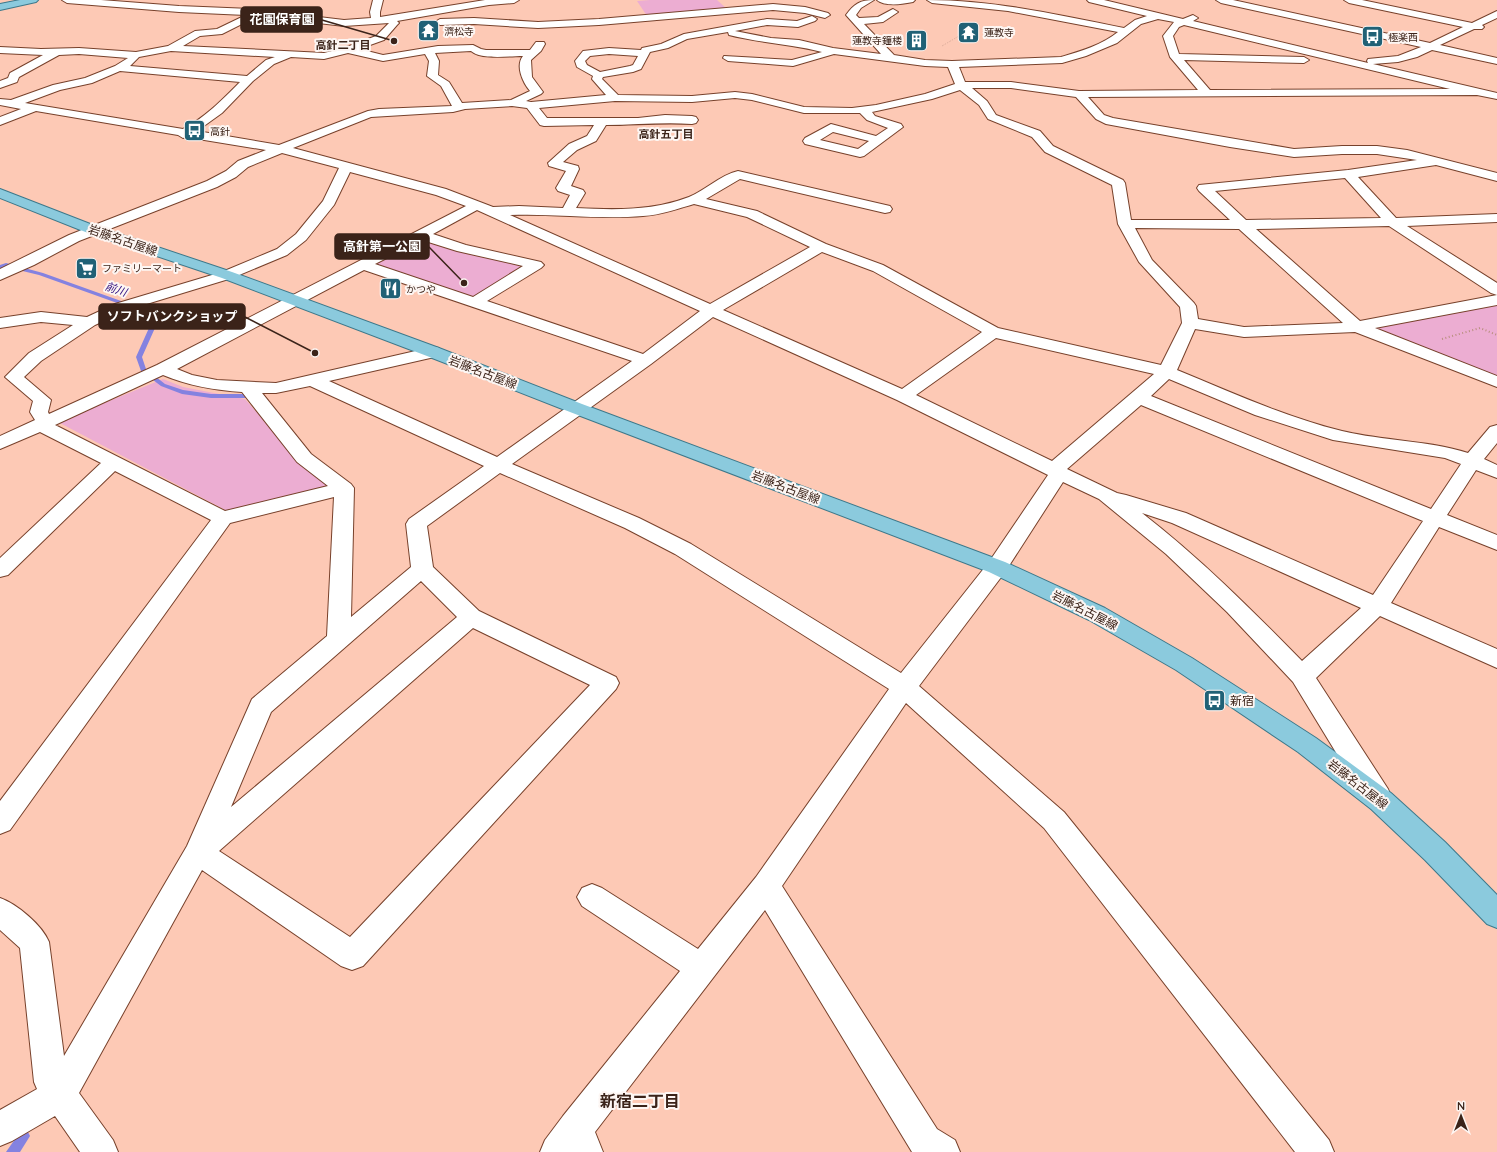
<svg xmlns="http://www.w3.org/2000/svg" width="1497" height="1152" font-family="Quicksand,'Noto Sans JP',sans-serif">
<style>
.green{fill:#ecadd2}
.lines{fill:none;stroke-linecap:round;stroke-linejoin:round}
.stream{fill:#8482e0;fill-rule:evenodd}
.minor-casing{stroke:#77412b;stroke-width:2}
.major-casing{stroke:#3d788a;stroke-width:2}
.path-far1{stroke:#b98f7f;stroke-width:1;stroke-dasharray:0.5 1.5;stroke-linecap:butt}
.path{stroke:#b98f7f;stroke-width:2;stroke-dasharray:1 2.5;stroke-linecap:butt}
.minor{fill:#fff;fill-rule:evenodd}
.major{fill:#8bcadd;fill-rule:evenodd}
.labels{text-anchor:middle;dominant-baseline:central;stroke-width:4;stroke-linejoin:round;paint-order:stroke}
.far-poi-label{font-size:10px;fill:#3b2319;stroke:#fdf6f3;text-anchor:start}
.far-neighbourhood-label{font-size:11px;font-weight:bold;fill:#3b2319;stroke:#fdf6f3}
.far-water-label{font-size:11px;font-style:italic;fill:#2b0a7e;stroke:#fdf6f3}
.street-label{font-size:12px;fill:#3b2319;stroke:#fdf6f3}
.poi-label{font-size:12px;fill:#3b2319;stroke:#fdf6f3;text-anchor:start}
.near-neighbourhood-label{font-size:16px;font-weight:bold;fill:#3b2319;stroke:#fdf6f3}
.leader{fill:none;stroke:#3b2319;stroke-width:1.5}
.callout-dot{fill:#3b2319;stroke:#fdf6f3;stroke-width:1.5}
.callout{fill:#3b2319;stroke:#3b2319;stroke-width:1.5}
.callout-label{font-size:13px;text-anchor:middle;font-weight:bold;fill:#fff}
</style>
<rect width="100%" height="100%" fill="#fdc9b5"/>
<!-- green -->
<g class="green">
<polygon points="650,0 717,0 727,9 647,16 637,1"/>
<polygon points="427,240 523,265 524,268 478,297 471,297 376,267 378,262 419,241"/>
<polygon points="1497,305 1497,379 1369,329"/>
<polygon points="163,379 183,387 245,399 298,459 332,485 229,512 58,422"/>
</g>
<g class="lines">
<!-- stream -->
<g class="stream">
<polygon points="6,263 43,273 149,311 159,319 142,357 146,369 165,384 183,390 211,394 246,394 249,396 246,398 211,398 182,394 161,386 141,371 136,357 153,319 145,313 39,275 6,267 0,269 0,265"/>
<polygon points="24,1130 28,1132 30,1136 20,1152 6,1152 20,1132"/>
</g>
<defs>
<g id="minor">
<path d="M 62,0 L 101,0 L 179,6 L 251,9 L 344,20 L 371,18 L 370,12 L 373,0 L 383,0 L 380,12 L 380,17 L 485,0 L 519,0 L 514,3 L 489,5 L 397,21 L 399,23 L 397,25 L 384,40 L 359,49 L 383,55 L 438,46 L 473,45 L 481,49 L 486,50 L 530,50 L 536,42 L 544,42 L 545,44 L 541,51 L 531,60 L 532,77 L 543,92 L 541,94 L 526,101 L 531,102 L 606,95 L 592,79 L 593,76 L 577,67 L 575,61 L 583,51 L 609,48 L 641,50 L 642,48 L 661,44 L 684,34 L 767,19 L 797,21 L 812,16 L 817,19 L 815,21 L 798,27 L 767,25 L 735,31 L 771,38 L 799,40 L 833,48 L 881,54 L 846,15 C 854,4 860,0 874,0 L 861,8 L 856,15 L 859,18 L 878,17 L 893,9 L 898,12 L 883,22 L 864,24 L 894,55 L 925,60 L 952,61 L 1061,57 C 1081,51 1102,45 1118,32 L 1008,11 L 932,3 L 927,0 C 994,0 1059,15 1124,28 L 1135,20 L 1147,16 L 1089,2 L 1087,0 L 1104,0 L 1183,19 L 1193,15 L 1198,18 L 1193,21 L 1368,63 L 1367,61 L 1368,59 L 1398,56 L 1421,47 L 1221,3 L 1216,0 L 1233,0 L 1430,43 L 1463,27 L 1349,3 L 1344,0 L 1362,0 L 1472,23 L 1497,11 L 1497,18 L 1482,25 L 1484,27 L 1482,29 L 1474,29 L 1440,45 L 1497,58 L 1497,64 L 1432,50 L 1417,57 L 1398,62 L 1373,64 L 1497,93 L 1497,99 L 1477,95 L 1088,97 L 1104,115 L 1113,118 L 1294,149 L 1342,146 L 1377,146 L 1407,150 L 1497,173 L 1497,181 L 1436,165 L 1358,177 L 1396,218 L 1497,214 L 1497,222 L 1407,226 L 1497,283 L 1497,295 L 1491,293 L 1389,226 L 1256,229 L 1360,321 L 1497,295 L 1497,305 L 1375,328 L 1497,376 L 1497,387 L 1355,332 L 1244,337 L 1195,329 L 1177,370 C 1231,392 1285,417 1342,431 C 1384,441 1427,440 1468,453 L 1490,427 L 1497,425 L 1497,443 L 1484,459 L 1497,465 L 1497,478 L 1476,470 L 1447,515 L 1497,535 L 1497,550 L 1439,527 L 1391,603 L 1497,649 L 1497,668 L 1380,616 L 1316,678 L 1388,789 L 1391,797 L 1388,805 L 1378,808 L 1368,805 L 1293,682 L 1227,612 L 1166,554 L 1099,499 L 1063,482 L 1005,572 L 919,686 L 1064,812 L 1329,1140 L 1334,1152 L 1295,1152 L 1044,828 L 906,703 L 782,886 L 937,1129 L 955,1140 L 960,1152 L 912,1152 L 765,910 L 595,1132 L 603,1152 L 540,1152 L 545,1140 L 563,1116 L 680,971 L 582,906 L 577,897 L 582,888 L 592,884 L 602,888 L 698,949 L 756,877 L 889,689 L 675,554 L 625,528 L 500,473 L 427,526 L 433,567 L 479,611 L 616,677 L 619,683 L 616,689 L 363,966 L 352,970 L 341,966 L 202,870 L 79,1093 L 113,1140 L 118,1152 L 80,1152 L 55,1116 L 12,1141 L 0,1146 L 0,1110 L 37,1089 L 34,1082 L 20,948 L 0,930 L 0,898 C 17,904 42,925 49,942 L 64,1056 L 187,846 L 252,699 L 327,636 L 334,497 L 230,523 L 10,830 L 0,834 L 0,801 L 211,520 L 115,471 L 8,575 L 0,577 L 0,558 L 101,463 L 40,432 L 0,449 L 0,436 L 35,420 L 30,412 L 33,401 L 5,377 L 29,353 L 73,325 L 41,322 L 0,328 L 0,318 L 41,312 L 87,317 L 115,304 L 222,272 L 277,249 L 296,234 L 323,201 L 339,168 L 282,153 L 248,167 L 236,177 L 217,187 L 79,241 L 34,265 L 0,280 L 0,269 L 69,235 L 207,181 L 226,171 L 238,161 L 266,150 L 186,137 L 183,138 L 178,135 L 36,111 L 0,125 L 0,117 L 21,109 L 0,105 L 0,99 L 11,100 L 53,85 L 85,78 L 115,66 L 128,58 L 79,54 L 59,55 L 19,77 L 17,82 L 0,88 L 0,81 L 8,78 L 10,73 L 43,55 L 0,53 L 0,47 L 41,49 L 79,48 L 136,52 L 168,46 L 195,31 L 217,29 L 246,15 L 179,12 L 67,3 ZM 258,16 L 344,26 L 389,23 L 376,36 L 344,48 L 324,53 L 183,46 L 200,36 L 222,34 ZM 1158,19 L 1174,22 L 1163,36 L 1170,57 L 1198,90 L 1079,91 L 1011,82 L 965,82 L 959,67 L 1062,63 L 1086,56 L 1117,43 L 1141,24 ZM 1184,25 L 1450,89 L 1210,90 L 1184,60 L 1304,63 L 1309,60 L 1304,57 L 1179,54 L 1173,36 L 1179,27 ZM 728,32 L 729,35 C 760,43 791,44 822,52 L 792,60 L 724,56 L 723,58 L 728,61 L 793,66 L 834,54 L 925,66 L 948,67 L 955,84 L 925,94 L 876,105 L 852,108 L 804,107 L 752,94 L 735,92 L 692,96 L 618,95 L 602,79 L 603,77 L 633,72 L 641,69 L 650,52 L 668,48 L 687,39 ZM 171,51 L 275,57 L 266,60 L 247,76 L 130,66 L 139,57 ZM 471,51 C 481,60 509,56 523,56 C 515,66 523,83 530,91 L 511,100 L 462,103 L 449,82 L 438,75 L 439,61 L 435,53 ZM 348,53 L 383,61 L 425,54 L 429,61 L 427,76 L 441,86 L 452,106 L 379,109 L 368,111 L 279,145 L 197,131 L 222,113 L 253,81 L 274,64 L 291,57 L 324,59 ZM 609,54 L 638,56 L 633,65 L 630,66 L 600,72 L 587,65 L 585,61 L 590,56 ZM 120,71 L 240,82 C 222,100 206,117 183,129 L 25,103 L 60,90 L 92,83 ZM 972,88 L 1011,88 L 1076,97 L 1096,119 L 1106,124 L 1230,147 L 1294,157 L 1342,154 L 1377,154 L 1417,160 L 1348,170 L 1199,185 L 1197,188 L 1199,191 L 1230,220 L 1131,220 L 1125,183 L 1123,180 L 1053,146 L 1040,131 L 996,115 L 987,101 ZM 960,90 L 979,105 L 988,119 L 1032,137 L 1045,152 L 1112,185 L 1118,224 L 1139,262 L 1180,307 L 1182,323 L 1161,365 L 998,328 L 883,265 L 826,244 L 757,211 L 706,199 L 740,179 L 885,213 L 890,212 L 892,209 L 890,206 L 738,171 C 720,175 706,190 689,197 C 653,211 614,210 576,208 L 585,193 L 583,190 L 571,186 L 579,169 L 578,166 L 563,162 L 577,150 L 596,141 L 606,125 C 635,125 663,122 692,124 L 696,123 L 698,120 L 696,117 L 692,116 L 665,115 L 638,118 L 547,118 L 539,108 L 615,101 L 692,102 L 735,98 L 752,100 L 804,113 L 860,113 L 867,120 L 888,128 L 876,136 L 831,124 L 805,138 L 803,141 L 805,144 L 860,157 L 864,156 L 903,127 L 901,124 L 875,116 L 872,112 L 932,99 ZM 512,106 L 527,108 L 540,125 L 544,126 L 594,125 L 587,136 L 569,144 L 548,163 L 549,166 L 566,171 L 556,188 L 558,191 L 570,195 L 563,208 L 519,206 L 493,207 L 446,189 L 293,148 L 371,117 L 453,112 L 465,109 ZM 833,132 L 869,141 L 858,149 L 820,140 ZM 350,172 L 436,195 L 466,206 L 157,365 L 49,414 L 48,412 L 51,400 L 24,377 L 41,361 L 95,325 L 127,310 L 232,278 L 287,255 L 306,240 L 334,205 ZM 1345,178 L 1381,218 L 1246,220 L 1215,191 ZM 694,204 L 747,217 L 810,247 L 710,304 L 510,215 C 554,213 599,220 643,216 C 661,215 677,209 694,204 ZM 477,210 L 700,311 L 643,354 L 487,301 L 541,268 L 544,265 L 541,262 L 466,245 L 433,234 ZM 1135,228 L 1239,229 L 1343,323 L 1244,327 L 1198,319 L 1196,306 L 1194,303 L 1152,260 ZM 422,240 L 457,251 L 523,266 L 473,297 L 375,264 ZM 822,252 L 873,271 L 982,332 L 902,389 L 723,310 ZM 364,270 L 632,361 L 497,457 L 329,381 L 439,356 L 441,352 L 439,348 L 433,347 L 276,383 L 217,380 L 192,375 L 177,369 ZM 713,317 L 897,400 L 1048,475 L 989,562 L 901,673 L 691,544 L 639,518 L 512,464 L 651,364 ZM 996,338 L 1154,374 L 1052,461 L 916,395 ZM 163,375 C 189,386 215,390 242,392 L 297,462 L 328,486 L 225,511 L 55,425 ZM 1169,379 L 1255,415 L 1333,440 L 1445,458 L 1461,464 L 1431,509 L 1151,396 ZM 310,386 L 484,466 L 409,519 L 406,524 L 411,567 L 351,617 L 354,488 L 351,484 L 311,454 L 262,393 L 276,393 ZM 1141,405 L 1423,521 L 1373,595 L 1186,513 L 1126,495 L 1117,493 L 1067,469 ZM 1142,513 L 1172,523 L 1361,608 L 1302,661 C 1251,609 1200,558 1142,513 ZM 421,581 L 457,617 L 231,807 L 271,712 ZM 473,628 L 590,685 L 350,937 L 219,851 Z"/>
<path d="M 877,0 L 915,0 L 913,2 C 903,4 885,7 877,0 Z"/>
<polygon points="773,4 805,7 828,13 830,15 825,18 805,13 773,10 599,25 538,28 474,24 440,25 435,22 440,19 474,18 538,22 599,19"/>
</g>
<g id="major">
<polygon points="20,0 38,0 36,2 0,10 0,4"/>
<polygon points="0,189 98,227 232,272 439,348 582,404 1005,562 1105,608 1192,658 1316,738 1391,793 1445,842 1497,895 1497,928 1487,924 1425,860 1371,809 1298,752 1176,670 1089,620 989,572 570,412 427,356 222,278 88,233 0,198"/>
</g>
</defs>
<!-- minor casing -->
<use href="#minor" class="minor-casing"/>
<!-- major casing -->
<use href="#major" class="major-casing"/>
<!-- path-far1 -->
<polyline class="path-far1" points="942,46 959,36"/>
<!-- path -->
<polyline class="path" points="1442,339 1480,328 1497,335"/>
<!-- minor -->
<use href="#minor" class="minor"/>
<!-- major -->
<use href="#major" class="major"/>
</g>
<!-- icons -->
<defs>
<symbol id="temple-square" viewBox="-11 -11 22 22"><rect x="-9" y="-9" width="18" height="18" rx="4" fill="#206176" stroke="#fdf6f3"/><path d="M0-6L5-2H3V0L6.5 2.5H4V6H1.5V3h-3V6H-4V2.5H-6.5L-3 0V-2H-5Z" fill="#fff"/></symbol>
<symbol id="bus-square" viewBox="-11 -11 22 22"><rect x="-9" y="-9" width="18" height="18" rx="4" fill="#206176" stroke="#fdf6f3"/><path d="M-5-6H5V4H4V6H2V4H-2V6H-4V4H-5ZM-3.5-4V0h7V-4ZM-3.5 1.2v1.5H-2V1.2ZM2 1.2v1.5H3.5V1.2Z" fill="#fff"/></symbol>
<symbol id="building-square" viewBox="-11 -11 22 22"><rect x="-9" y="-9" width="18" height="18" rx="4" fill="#206176" stroke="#fdf6f3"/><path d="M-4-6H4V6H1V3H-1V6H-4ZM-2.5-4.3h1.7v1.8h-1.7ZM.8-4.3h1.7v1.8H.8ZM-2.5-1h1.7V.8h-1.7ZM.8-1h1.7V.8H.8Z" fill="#fff"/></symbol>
<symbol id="supermarket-square" viewBox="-11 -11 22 22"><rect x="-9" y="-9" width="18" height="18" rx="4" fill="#206176" stroke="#fdf6f3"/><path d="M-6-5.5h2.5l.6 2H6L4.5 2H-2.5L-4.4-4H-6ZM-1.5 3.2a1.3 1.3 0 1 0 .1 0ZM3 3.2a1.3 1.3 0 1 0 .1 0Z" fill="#fff"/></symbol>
<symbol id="restaurant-square" viewBox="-11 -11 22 22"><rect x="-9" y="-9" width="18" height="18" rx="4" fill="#206176" stroke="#fdf6f3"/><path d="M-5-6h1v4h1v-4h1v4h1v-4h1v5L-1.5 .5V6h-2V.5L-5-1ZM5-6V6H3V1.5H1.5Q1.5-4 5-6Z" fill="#fff"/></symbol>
</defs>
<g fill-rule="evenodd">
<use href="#temple-square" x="416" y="18" width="25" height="25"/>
<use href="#temple-square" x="956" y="20" width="25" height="25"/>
<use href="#bus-square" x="1360" y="24" width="25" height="25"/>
<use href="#building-square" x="904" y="28" width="25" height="25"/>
<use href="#bus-square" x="182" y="118" width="25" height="25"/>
<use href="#supermarket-square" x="74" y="256" width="25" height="25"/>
<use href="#restaurant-square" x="378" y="276" width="25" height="25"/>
<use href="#bus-square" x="1202" y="688" width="25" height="25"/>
</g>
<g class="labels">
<!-- far-poi labels -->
<g class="far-poi-label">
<text x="444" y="31">濟松寺</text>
<text x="984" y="32">蓮教寺</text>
<text x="1388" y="37">極楽西</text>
<text x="902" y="40" text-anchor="end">蓮教寺鐘楼</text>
<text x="210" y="131">高針</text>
<text x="102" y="268">ファミリーマート</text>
<text x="406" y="289">かつや</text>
</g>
<!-- far-neighbourhood labels -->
<g class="far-neighbourhood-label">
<text x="343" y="45">高針二丁目</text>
<text x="666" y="134">高針五丁目</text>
</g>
<!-- far-water labels -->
<g class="far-water-label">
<text transform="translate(116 289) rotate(19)">前川</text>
</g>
<!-- street labels -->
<g class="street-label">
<text transform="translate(123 240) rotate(19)">岩藤名古屋線</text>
<text transform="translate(483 372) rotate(21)">岩藤名古屋線</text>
<text transform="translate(786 487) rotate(21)">岩藤名古屋線</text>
<text transform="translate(1085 610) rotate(27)">岩藤名古屋線</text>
<text transform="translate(1358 784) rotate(38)">岩藤名古屋線</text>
</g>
<!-- poi labels -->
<g class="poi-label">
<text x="1230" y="700">新宿</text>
</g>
<!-- near-neighbourhood labels -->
<g class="near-neighbourhood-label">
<text x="640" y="1101">新宿二丁目</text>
</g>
</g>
<!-- callouts -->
<path class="leader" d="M394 41L322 20M464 283L429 247M315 353L245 317"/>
<g class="callout-dot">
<circle cx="394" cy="41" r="4"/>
<circle cx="464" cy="283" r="4"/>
<circle cx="315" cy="353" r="4"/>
</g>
<g class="callout">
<rect x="241" y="7" width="81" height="25" rx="4"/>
<rect x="335" y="234" width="94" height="25" rx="4"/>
<rect x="99" y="304" width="146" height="25" rx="4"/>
</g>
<g class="callout-label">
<text x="282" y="24">花園保育園</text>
<text x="382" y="251">高針第一公園</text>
<text x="172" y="321">ソフトバンクショップ</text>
</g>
<!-- north arrow -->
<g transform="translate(1461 1116)" stroke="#fdf6f3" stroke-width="3" paint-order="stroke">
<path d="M0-3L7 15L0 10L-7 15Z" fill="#3b2319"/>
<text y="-6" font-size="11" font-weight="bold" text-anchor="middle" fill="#3b2319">N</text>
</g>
</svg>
